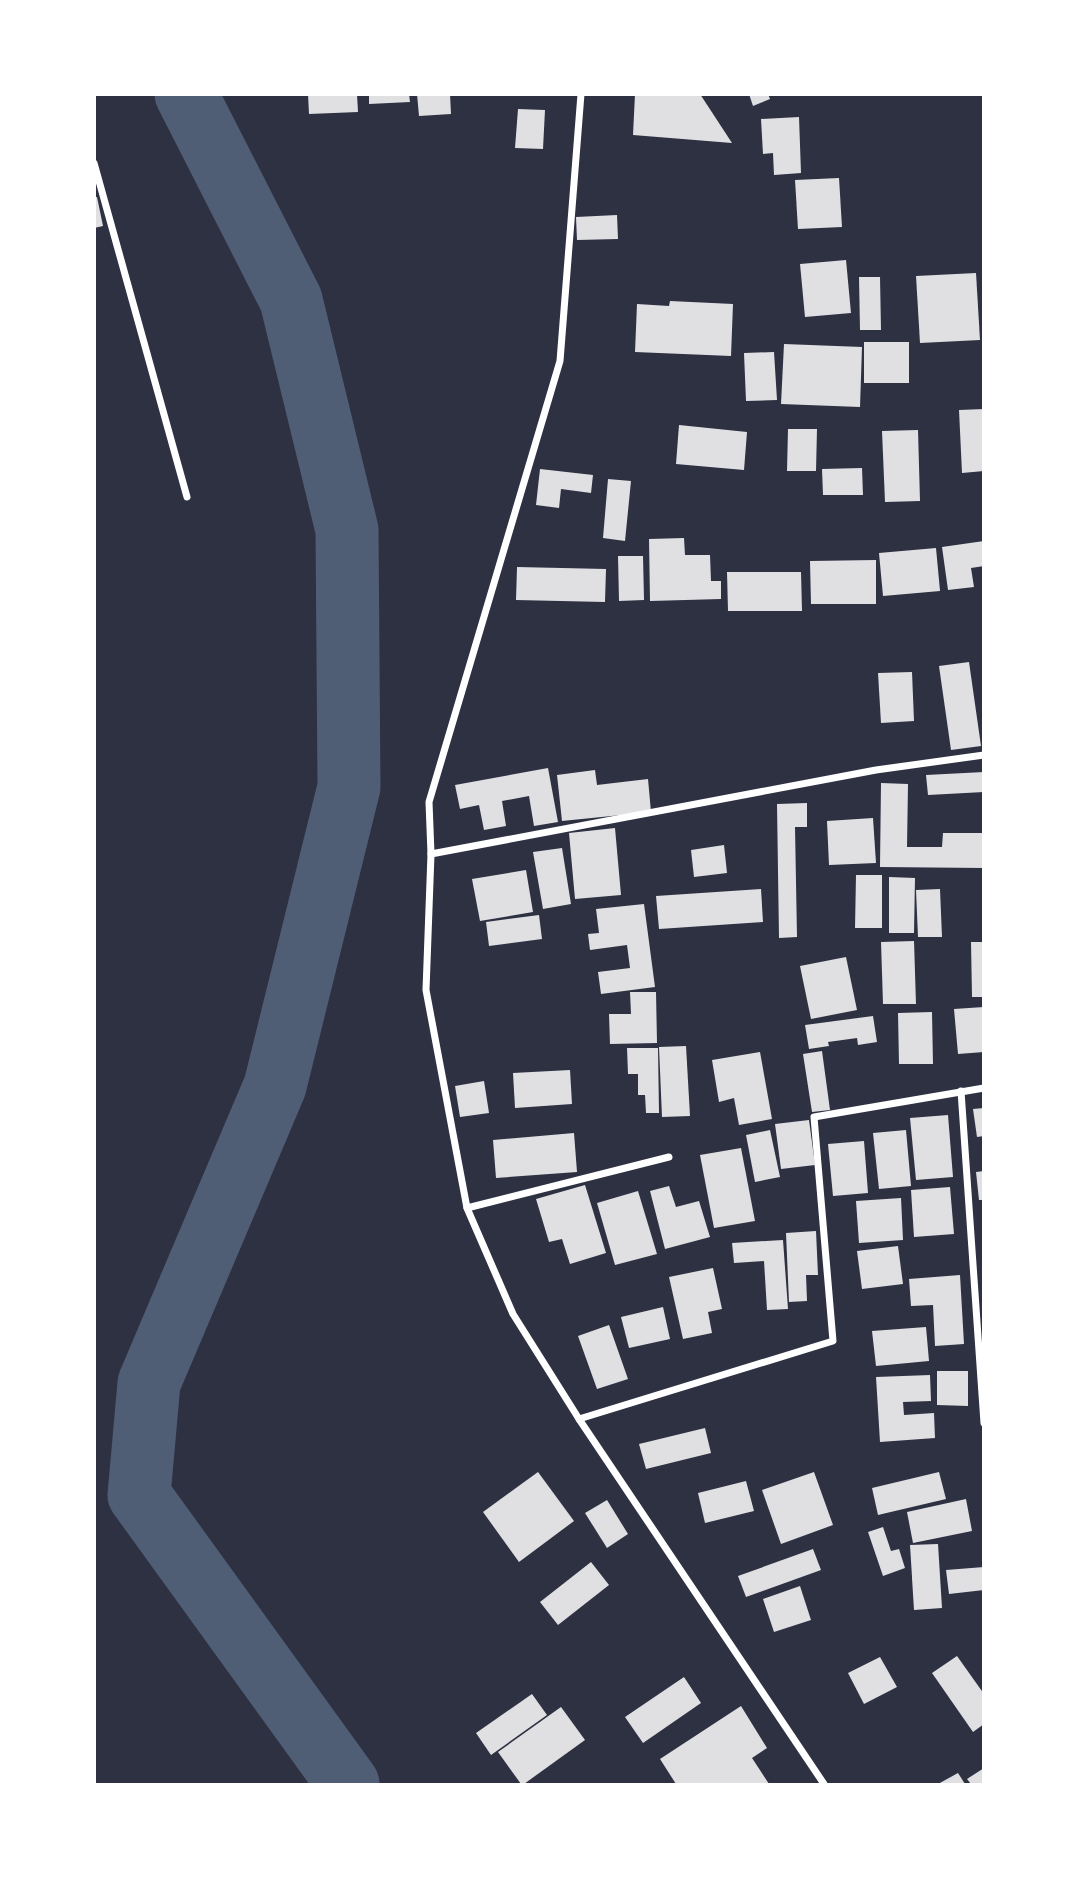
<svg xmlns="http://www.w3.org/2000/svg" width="1078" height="1879" font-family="'Times New Roman',serif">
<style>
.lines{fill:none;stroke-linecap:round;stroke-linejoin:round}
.river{stroke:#4f5d75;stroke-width:63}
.building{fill:#e0e0e3}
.minor{stroke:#fff;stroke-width:7}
</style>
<rect width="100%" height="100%" fill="#2d3142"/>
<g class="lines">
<!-- river -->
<polyline class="river" points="186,94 291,300 347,530 349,787 275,1086 149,1383 139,1495 348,1784"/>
</g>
<!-- building -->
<g class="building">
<polygon points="308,94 357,94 358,112 309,114"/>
<polygon points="369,94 409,94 410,102 369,104"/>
<polygon points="417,94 450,94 451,114 419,116"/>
<polygon points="635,94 700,94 732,143 633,135"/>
<polygon points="749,94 768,94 770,99 753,106"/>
<polygon points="518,109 545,110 543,149 515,148"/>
<polygon points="799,117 801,173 774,175 773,153 763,154 761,119"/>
<polygon points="839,178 842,227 798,229 795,180"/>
<polygon points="94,197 97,197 103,226 94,228"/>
<polygon points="617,215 618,239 577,240 576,217"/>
<polygon points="846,260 851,313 805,317 800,264"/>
<polygon points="976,273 980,340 920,343 916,276"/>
<polygon points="859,277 880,277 881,330 860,330"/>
<polygon points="670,301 733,304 731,356 635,352 637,304 669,306"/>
<rect x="864" y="342" width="45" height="41"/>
<polygon points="784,344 862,347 860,407 781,404"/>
<polygon points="774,352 777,400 746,401 744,353"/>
<polygon points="984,409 984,471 962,473 959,410"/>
<polygon points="679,425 747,432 744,470 676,464"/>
<polygon points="788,429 817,429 816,471 787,471"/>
<polygon points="918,430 920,501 885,502 882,431"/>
<polygon points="862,468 863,495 823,495 822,469"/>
<polygon points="540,469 593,475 591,493 561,489 559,508 536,505"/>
<polygon points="608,479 631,481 625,541 603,538"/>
<polygon points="684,538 685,555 710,555 711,581 721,581 721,599 650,601 649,539"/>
<polygon points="984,541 984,566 971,568 974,587 948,590 942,547"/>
<polygon points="936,548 940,591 883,596 879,553"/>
<polygon points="618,556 643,556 644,600 619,601"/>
<polygon points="876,560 876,604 811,604 810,561"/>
<polygon points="517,567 606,569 605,602 516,600"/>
<polygon points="727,572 801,572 802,611 728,611"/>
<polygon points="969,662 981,746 951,750 939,666"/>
<polygon points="912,672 914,721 881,723 878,673"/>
<polygon points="548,768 558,822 534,826 529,796 502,801 506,826 484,830 479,805 460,809 455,785"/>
<polygon points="595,770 597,785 648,779 651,812 562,821 557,775"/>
<polygon points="984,772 984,792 928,795 926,775"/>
<polygon points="881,783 908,784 907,847 942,847 943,833 984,833 984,868 880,867"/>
<polygon points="807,803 807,827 795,827 797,937 779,938 777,804"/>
<polygon points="873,818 876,863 829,865 827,821"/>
<polygon points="615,828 621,895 575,899 569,833"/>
<polygon points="724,845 727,873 694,877 691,850"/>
<polygon points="562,848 571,904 543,909 533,852"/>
<polygon points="526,870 533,912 480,921 472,879"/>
<polygon points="856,875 882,875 882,928 855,928"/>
<polygon points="889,877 915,878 914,933 889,933"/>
<polygon points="761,889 763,922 659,929 656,896"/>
<polygon points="940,889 942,937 918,937 916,890"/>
<polygon points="644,904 655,987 601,994 598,972 630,968 627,945 590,950 588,934 599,933 596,909"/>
<polygon points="539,915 542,939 489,946 486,922"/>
<polygon points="914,941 916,1004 883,1004 881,942"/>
<polygon points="971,942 984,942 984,997 972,997"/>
<polygon points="846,957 857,1010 811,1019 800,966"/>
<polygon points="630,992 656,992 657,1043 610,1044 609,1014 631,1014"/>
<polygon points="984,1007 984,1052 958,1054 954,1009"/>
<polygon points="932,1012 933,1064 899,1064 898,1013"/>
<polygon points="873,1016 877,1042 858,1045 857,1038 828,1042 829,1046 809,1049 805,1025"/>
<polygon points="686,1046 690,1116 662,1117 659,1047"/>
<polygon points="627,1048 658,1048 659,1113 646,1113 645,1095 638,1095 638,1074 628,1074"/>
<polygon points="822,1051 830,1110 812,1112 803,1054"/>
<polygon points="760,1052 772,1119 739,1125 734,1098 719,1102 712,1060"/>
<polygon points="570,1070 572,1104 515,1108 513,1073"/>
<polygon points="484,1081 489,1113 460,1117 455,1086"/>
<polygon points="984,1108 984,1136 977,1137 973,1109"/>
<polygon points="948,1115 953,1177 916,1180 910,1118"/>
<polygon points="809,1120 815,1165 781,1169 775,1124"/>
<polygon points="770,1130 780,1177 755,1182 746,1135"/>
<polygon points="906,1130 911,1186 879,1189 873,1133"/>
<polygon points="574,1133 577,1172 496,1178 493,1140"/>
<polygon points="864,1141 868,1193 833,1196 828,1144"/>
<polygon points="741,1148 755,1221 714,1228 700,1155"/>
<polygon points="984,1171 984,1200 979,1200 976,1172"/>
<polygon points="585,1185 606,1253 570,1264 562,1239 549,1242 536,1199"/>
<polygon points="669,1186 676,1207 699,1201 710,1237 665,1249 650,1191"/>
<polygon points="950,1187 954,1234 914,1237 911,1190"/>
<polygon points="638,1191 657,1254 615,1265 597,1203"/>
<polygon points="901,1198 903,1240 859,1243 856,1201"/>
<polygon points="816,1231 818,1275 806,1275 807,1301 789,1302 786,1233"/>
<polygon points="783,1240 788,1309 767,1310 764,1261 734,1263 732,1243"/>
<polygon points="898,1246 903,1284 862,1289 857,1251"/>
<polygon points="713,1268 722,1309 708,1312 712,1333 683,1339 669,1277"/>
<polygon points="960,1275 964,1344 935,1346 933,1305 911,1306 909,1279"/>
<polygon points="663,1307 670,1339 629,1348 621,1317"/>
<polygon points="609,1325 628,1379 597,1389 578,1336"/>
<polygon points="926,1327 929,1361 876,1366 872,1331"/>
<polygon points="937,1371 968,1371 968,1406 937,1405"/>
<polygon points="930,1375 931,1401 903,1402 904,1415 934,1413 935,1438 880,1442 876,1377"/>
<polygon points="705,1428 711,1453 646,1469 639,1444"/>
<polygon points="538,1472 574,1521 519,1562 483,1512"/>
<polygon points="814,1472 833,1525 781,1544 762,1490"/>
<polygon points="939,1472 946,1499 878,1515 872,1488"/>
<polygon points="746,1481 754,1511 705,1523 698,1493"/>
<polygon points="966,1499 972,1531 913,1543 907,1512"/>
<polygon points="607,1500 628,1534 607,1548 585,1513"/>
<polygon points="883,1527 891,1551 899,1549 905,1568 883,1576 868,1532"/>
<polygon points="938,1544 942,1608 914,1610 910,1545"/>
<polygon points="813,1549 821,1570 746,1597 738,1576"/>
<polygon points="591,1562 609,1585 558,1625 540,1602"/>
<polygon points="984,1567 984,1590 949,1594 946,1570"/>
<polygon points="800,1586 811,1620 774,1632 763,1599"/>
<polygon points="957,1656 984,1694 984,1724 973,1732 932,1673"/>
<polygon points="880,1657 897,1687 864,1704 848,1673"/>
<polygon points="684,1677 701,1703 643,1743 625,1717"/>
<polygon points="532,1694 547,1715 491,1755 476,1733"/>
<polygon points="741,1706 767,1748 752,1758 769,1784 676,1784 660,1759"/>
<polygon points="561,1707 585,1740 524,1784 521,1784 498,1752"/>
<polygon points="984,1768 984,1784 971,1784 967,1779"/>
<polygon points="958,1773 965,1784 938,1784"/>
</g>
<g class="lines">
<!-- minor -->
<g class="minor">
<polyline points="581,94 560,361 429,802 431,854 426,990 467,1208 513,1314 579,1419 824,1784"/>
<polyline points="94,163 187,497"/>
<polyline points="431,854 876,770 984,755"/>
<polyline points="961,1091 984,1423"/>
<polyline points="467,1208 669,1157"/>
<polyline points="579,1419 833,1341 814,1117 984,1088"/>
</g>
</g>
<!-- border -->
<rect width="1078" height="1879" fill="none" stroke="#ffffff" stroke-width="192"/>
</svg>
